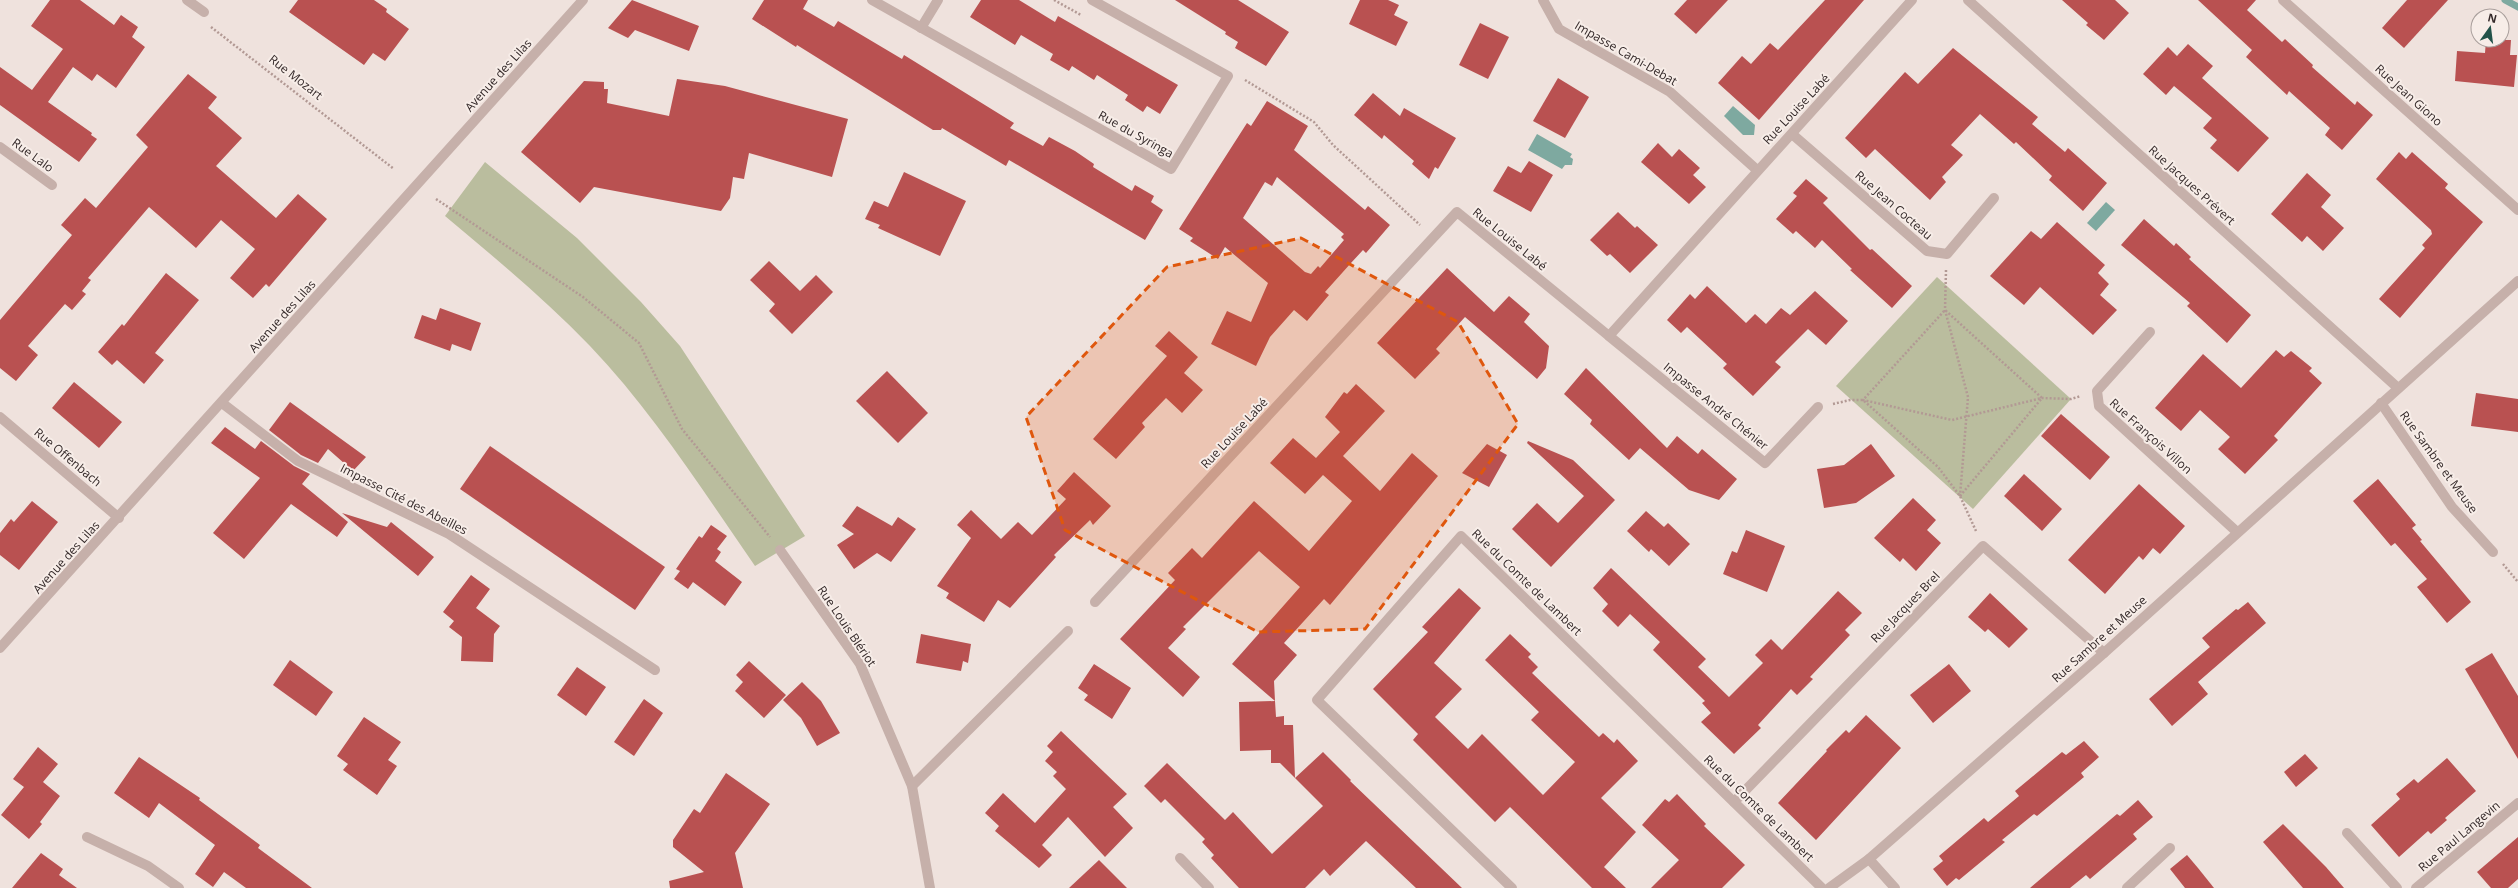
<svg xmlns="http://www.w3.org/2000/svg" width="2518" height="888" font-family="'Open Sans',sans-serif">
<style>
.green{fill:#babd9e}
.water{fill:#7ea9a0}
.lines{fill:none;stroke-linecap:round;stroke-linejoin:round}
.stream{stroke:#7ea9a0;stroke-width:7}
.building{fill:#b95151;fill-rule:evenodd}
.path{stroke:#b29994;stroke-width:2.5;stroke-dasharray:2 2;stroke-linecap:butt}
.minor{stroke:#c6b0aa;stroke-width:10}
.tertiary{stroke:#c6b0aa;stroke-width:10}
.marked{fill:#df570d;fill-opacity:0.2;stroke:#df570d;stroke-width:3;stroke-dasharray:8 5;stroke-linejoin:round}
.labels{text-anchor:middle;dominant-baseline:central;stroke-width:4;stroke-linejoin:round;paint-order:stroke}
.street-label{font-size:12px;fill:#342929;stroke:#f7ede8}
</style>
<rect width="100%" height="100%" fill="#efe2dd"/>
<!-- green -->
<g class="green">
<path d="M 485,162 L 577,238 L 641,302 L 680,346 L 805,536 L 755,566 C 703,491 653,412 590,346 C 545,299 495,258 445,216 Z"/>
<polygon points="1937,277 2071,399 1973,509 1836,386"/>
</g>
<!-- water -->
<g class="water">
<polygon points="1733,106 1755,125 1754,135 1743,135 1724,116"/>
<polygon points="1537,134 1572,154 1570,157 1573,159 1572,165 1565,165 1562,169 1528,150"/>
<polygon points="2106,202 2115,210 2096,231 2087,223"/>
</g>
<g class="lines">
<!-- stream -->
<polyline class="stream" points="2505,0 2518,7"/>
</g>
<!-- building -->
<g class="building">
<polygon points="50,0 80,0 114,25 121,15 138,27 132,37 145,47 116,88 97,74 92,81 73,67 48,102 92,133 91,135 97,139 79,162 0,105 0,67 32,90 63,49 31,26"/>
<polygon points="298,0 374,0 387,9 386,12 409,29 385,61 373,53 364,65 289,12"/>
<polygon points="632,0 699,26 689,51 635,30 628,38 608,28"/>
<polygon points="764,0 808,0 803,9 834,27 838,21 902,59 904,55 1014,123 1010,128 1043,146 1049,137 1075,151 1094,164 1093,167 1132,191 1135,185 1154,196 1151,202 1163,210 1145,240 1009,160 1006,166 942,128 941,130 933,130 797,45 796,47 752,19"/>
<polygon points="981,0 1019,0 1055,22 1058,16 1178,85 1160,114 1147,106 1143,112 1125,100 1128,95 1097,75 1094,80 1072,66 1069,71 1050,60 1053,54 1021,35 1015,45 970,17"/>
<polygon points="1175,0 1238,0 1289,32 1266,66 1235,48 1238,42 1225,34 1226,32"/>
<polygon points="1360,0 1388,0 1399,5 1394,15 1408,22 1396,46 1349,24"/>
<polygon points="1687,0 1728,0 1696,34 1674,14"/>
<polygon points="1825,0 1864,0 1759,120 1718,83 1742,56 1751,64 1770,43 1778,50"/>
<polygon points="2062,0 2115,0 2129,13 2104,40 2086,25 2088,23"/>
<polygon points="2198,0 2256,0 2247,10 2282,42 2285,39 2313,65 2312,67 2355,105 2357,101 2373,115 2342,150 2325,135 2330,128 2289,91 2287,95 2246,57 2252,50"/>
<polygon points="2407,0 2448,0 2404,48 2382,28"/>
<polygon points="1480,23 1509,37 1488,79 1459,65"/>
<polygon points="2486,40 2511,40 2510,55 2517,55 2514,87 2455,81 2457,51 2485,53"/>
<polygon points="2188,44 2213,66 2202,78 2269,138 2238,172 2210,148 2217,140 2203,128 2212,118 2174,86 2166,95 2143,74 2168,47 2177,56"/>
<polygon points="1953,48 2038,117 2032,124 2065,152 2068,148 2107,183 2083,211 2049,180 2052,176 2016,142 2014,144 1980,114 1951,145 1963,155 1942,177 1946,182 1930,200 1875,149 1866,158 1845,138 1905,72 1918,84"/>
<polygon points="188,74 217,97 208,108 242,138 216,166 276,218 298,194 327,219 269,287 266,284 253,298 230,278 255,249 221,220 196,248 149,207 88,278 91,280 82,291 86,294 72,310 65,304 28,346 38,355 16,381 0,368 0,320 72,235 61,225 85,198 96,208 148,147 136,135"/>
<polygon points="1558,78 1589,97 1565,138 1533,121"/>
<polygon points="677,79 725,86 848,119 832,177 749,153 744,179 733,177 730,198 721,211 594,187 580,203 521,152 584,81 604,82 604,89 608,89 607,103 669,116"/>
<polygon points="1373,93 1400,116 1404,108 1456,138 1438,169 1435,167 1429,179 1412,164 1414,161 1384,135 1382,139 1354,115"/>
<path d="M 1267,101 L 1308,126 L 1294,150 L 1365,210 L 1368,206 L 1390,225 L 1366,253 L 1363,250 L 1351,263 L 1325,292 L 1329,295 L 1307,321 L 1294,310 L 1270,337 L 1256,366 L 1211,344 L 1227,311 L 1251,322 L 1268,283 L 1225,247 L 1218,259 L 1190,241 L 1193,238 L 1179,229 L 1247,123 L 1251,126 ZM 1277,177 L 1344,234 L 1341,237 L 1344,240 L 1320,268 L 1318,266 L 1311,274 L 1305,272 L 1243,218 L 1265,182 L 1272,186 Z"/>
<polygon points="1658,143 1672,157 1679,149 1700,168 1693,175 1706,187 1689,204 1641,162"/>
<polygon points="2399,152 2406,159 2412,152 2448,184 2445,188 2483,222 2400,318 2379,299 2425,248 2422,245 2432,234 2431,230 2376,179"/>
<polygon points="1529,161 1553,175 1531,212 1493,191 1508,166 1521,173"/>
<polygon points="904,172 966,201 940,256 878,228 880,225 865,219 874,201 888,207"/>
<polygon points="2307,173 2331,195 2321,207 2344,228 2323,251 2307,236 2302,242 2271,214"/>
<polygon points="1806,179 1828,198 1823,203 1870,250 1872,249 1912,286 1892,308 1850,270 1852,269 1822,240 1815,248 1796,231 1793,234 1776,219 1797,196 1793,193"/>
<polygon points="1618,212 1635,228 1637,226 1658,245 1630,273 1610,254 1607,256 1590,240"/>
<polygon points="2144,219 2174,246 2176,243 2191,257 2189,259 2251,315 2227,343 2187,306 2190,303 2121,245"/>
<polygon points="2057,222 2105,265 2098,273 2109,284 2100,295 2117,310 2093,335 2040,287 2024,305 1990,276 2031,231 2041,239"/>
<polygon points="769,261 800,291 816,275 833,292 792,334 769,311 775,304 750,280"/>
<polygon points="1447,268 1494,312 1509,296 1530,314 1524,322 1549,346 1546,368 1537,379 1465,317 1436,349 1440,353 1415,379 1377,343"/>
<polygon points="166,273 199,300 155,353 164,360 144,384 117,360 112,365 98,352 122,324 124,326"/>
<polygon points="1707,286 1746,323 1755,314 1766,324 1781,308 1790,315 1815,291 1848,321 1826,345 1808,329 1775,362 1781,367 1753,396 1723,368 1727,364 1687,327 1681,333 1667,320 1690,294 1695,299"/>
<polygon points="440,308 481,323 471,351 452,344 450,351 414,338 422,315 436,320"/>
<polygon points="1169,331 1198,357 1184,373 1203,390 1182,413 1166,398 1142,423 1145,427 1116,459 1093,439 1167,356 1155,346"/>
<polygon points="2276,350 2284,357 2291,351 2312,368 2309,371 2322,383 2274,436 2278,440 2245,474 2218,449 2230,437 2200,410 2181,431 2155,408 2203,354 2241,388"/>
<polygon points="1586,368 1667,448 1677,436 1698,454 1702,449 1737,479 1719,500 1689,490 1640,448 1629,460 1590,424 1592,420 1564,394"/>
<polygon points="887,371 928,413 898,443 856,401"/>
<polygon points="74,382 122,422 99,448 52,408"/>
<polygon points="1356,384 1385,411 1343,456 1380,491 1412,453 1438,476 1330,605 1324,599 1284,643 1297,655 1274,681 1275,701 1232,664 1300,587 1259,551 1183,627 1186,629 1168,648 1200,677 1183,697 1120,639 1175,580 1168,573 1192,548 1202,558 1254,501 1309,551 1352,501 1323,475 1305,494 1270,463 1293,438 1316,458 1340,432 1325,417 1344,392 1347,394"/>
<polygon points="2476,393 2518,399 2518,432 2471,426"/>
<polygon points="290,402 366,457 353,471 328,449 318,463 301,455 269,430"/>
<polygon points="2061,414 2110,457 2090,480 2041,436"/>
<polygon points="225,427 255,449 261,441 294,466 310,474 302,484 348,522 337,537 291,504 244,559 213,533 260,478 211,443"/>
<polygon points="1528,441 1573,460 1615,500 1551,567 1512,529 1537,503 1558,523 1584,496 1527,443"/>
<polygon points="1487,444 1507,455 1489,487 1462,473"/>
<polygon points="1871,444 1895,476 1856,503 1824,508 1817,469 1844,465"/>
<polygon points="490,446 665,567 635,610 460,489"/>
<polygon points="1074,472 1111,506 1093,525 1090,520 1054,555 1056,557 1010,608 998,600 984,622 946,598 949,593 937,586 971,538 957,525 971,510 1001,539 1018,522 1032,535 1066,499 1057,491"/>
<polygon points="2024,474 2062,509 2042,531 2004,496"/>
<polygon points="2378,479 2416,525 2412,528 2422,540 2420,541 2471,602 2447,623 2417,587 2427,579 2395,543 2391,546 2353,501"/>
<polygon points="2139,484 2185,526 2160,554 2153,548 2143,560 2139,556 2105,594 2068,560"/>
<polygon points="1913,498 1936,520 1927,530 1941,543 1916,571 1903,558 1900,562 1874,538"/>
<polygon points="32,501 58,522 19,570 0,555 0,533 11,519 14,522"/>
<polygon points="857,506 892,526 898,517 916,529 891,562 877,553 854,569 837,545 854,534 842,526"/>
<polygon points="1646,511 1664,527 1668,523 1690,544 1669,566 1651,549 1649,552 1627,531"/>
<polygon points="342,513 387,527 391,522 434,557 418,576"/>
<polygon points="711,525 727,536 717,549 721,552 715,561 742,582 725,606 693,582 688,589 674,579 680,571 676,569 699,536 702,538"/>
<polygon points="1746,530 1785,546 1767,592 1723,574 1732,551 1737,553"/>
<polygon points="1611,568 1706,659 1698,667 1729,697 1763,663 1755,655 1771,639 1782,650 1838,591 1862,613 1845,630 1850,635 1810,677 1813,679 1797,695 1791,689 1758,725 1761,728 1734,754 1701,722 1711,713 1702,703 1705,701 1653,650 1660,642 1630,614 1618,627 1602,611 1608,604 1593,588"/>
<polygon points="471,575 490,589 476,608 500,626 494,634 493,662 461,661 462,637 449,627 454,621 443,612"/>
<polygon points="1459,588 1481,608 1434,663 1462,689 1435,717 1468,749 1482,734 1543,795 1575,762 1531,720 1539,712 1485,660 1510,634 1531,654 1528,657 1538,667 1532,673 1599,737 1603,733 1614,743 1617,739 1638,761 1601,798 1636,832 1604,867 1626,888 1592,888 1510,807 1495,822 1413,740 1418,734 1373,689 1428,632 1422,627"/>
<polygon points="1990,593 2028,629 2009,648 1988,629 1985,632 1968,617"/>
<polygon points="2248,602 2266,623 2198,682 2208,694 2172,726 2149,699 2210,647 2202,638 2236,609 2238,610"/>
<polygon points="921,634 971,644 968,663 963,661 961,671 916,663"/>
<polygon points="2492,653 2518,696 2518,759 2465,669"/>
<polygon points="290,660 333,692 316,716 273,685"/>
<polygon points="749,661 786,695 764,718 735,691 743,682 736,675"/>
<polygon points="1094,664 1131,688 1112,719 1084,700 1088,695 1078,688"/>
<polygon points="1949,664 1971,691 1933,723 1910,695"/>
<polygon points="577,667 606,687 586,716 557,695"/>
<polygon points="802,682 821,701 840,733 817,746 801,718 783,700"/>
<polygon points="644,699 663,713 634,756 614,742"/>
<polygon points="1275,701 1276,717 1284,716 1284,725 1293,725 1295,778 1323,752 1351,780 1350,781 1462,888 1416,888 1366,841 1330,876 1324,869 1305,888 1239,888 1211,858 1214,855 1202,842 1205,839 1165,799 1161,803 1144,786 1167,763 1225,820 1233,812 1272,854 1323,806 1280,763 1271,763 1271,750 1240,751 1239,702"/>
<polygon points="1866,715 1901,748 1816,840 1778,803 1827,751 1826,750 1846,730 1849,733"/>
<polygon points="364,717 401,742 388,760 397,766 377,795 343,770 348,764 337,756"/>
<polygon points="1061,731 1127,794 1113,807 1133,828 1105,857 1068,817 1042,845 1052,855 1039,868 995,831 999,826 985,813 1003,793 1035,823 1066,789 1053,776 1057,772 1045,761 1053,752 1047,746"/>
<polygon points="2084,741 2099,757 2081,773 2084,777 2037,816 2034,814 2002,840 2005,842 1959,880 1956,878 1947,886 1933,869 1943,861 1939,856 1984,818 1988,822 2019,796 2015,791 2062,752 2066,755"/>
<polygon points="38,747 58,764 43,782 60,796 40,822 42,824 29,839 1,815 24,787 13,779"/>
<polygon points="2305,754 2318,768 2296,787 2284,772"/>
<polygon points="139,757 200,798 199,800 260,845 258,848 312,888 246,888 224,872 213,887 195,874 215,845 159,803 149,818 114,793"/>
<polygon points="2447,758 2476,791 2445,818 2447,820 2431,834 2428,831 2399,857 2371,825 2400,799 2396,794 2414,779 2418,783"/>
<polygon points="726,773 770,804 735,853 743,888 670,888 669,881 704,872 673,847 673,840 694,809 700,813"/>
<polygon points="1677,794 1706,824 1704,826 1745,865 1722,888 1651,888 1679,860 1642,825 1665,799 1669,802"/>
<polygon points="2138,800 2153,817 2133,834 2137,839 2090,879 2086,875 2070,888 2030,888 2117,814 2120,816"/>
<polygon points="2283,824 2326,867 2344,888 2303,888 2263,842"/>
<polygon points="2518,837 2518,879 2508,888 2491,888 2477,872"/>
<polygon points="41,853 63,869 59,875 77,888 12,888"/>
<polygon points="2187,855 2198,868 2214,888 2185,888 2170,869"/>
<polygon points="1099,860 1127,888 1069,888"/>
</g>
<g class="lines">
<!-- path -->
<g class="path">
<polyline points="1054,0 1081,15"/>
<polyline points="211,27 394,169"/>
<polyline points="1245,80 1314,122 1333,145 1420,225"/>
<polyline points="436,199 583,297 639,343 682,429 770,537"/>
<polyline points="1946,270 1945,310 1968,397 1960,496"/>
<polyline points="1833,404 1850,400 1863,400 1938,467 1960,496 1976,531"/>
<polyline points="1960,496 2042,398 1945,310 1863,400 1952,420 2042,398 2071,399 2081,396"/>
<polyline points="2503,564 2518,582"/>
</g>
<!-- minor -->
<g class="minor">
<polyline points="187,0 204,12"/>
<polyline points="872,0 1171,169 1228,76 1092,0"/>
<polyline points="1543,0 1559,29 1670,92 1757,170"/>
<polyline points="1968,0 2398,388"/>
<polyline points="2283,0 2518,210"/>
<polyline points="921,28 938,0"/>
<polyline points="1792,134 1927,251 1947,254 1994,198"/>
<polyline points="0,147 52,185"/>
<polyline points="2150,332 2097,391 2099,406 2237,532"/>
<polyline points="1609,336 1765,463 1818,407"/>
<polyline points="222,403 298,461 449,534 655,670"/>
<polyline points="2381,403 2452,507 2493,552"/>
<polyline points="0,417 119,518"/>
<polyline points="780,550 860,664 912,786 930,888"/>
<polyline points="1095,602 1457,212 1609,336 1912,0"/>
<polyline points="912,786 1068,631"/>
<polyline points="1734,802 1983,546 2104,653"/>
<polyline points="2347,833 2397,888"/>
<polyline points="87,837 148,866 179,888"/>
<polyline points="1180,858 1209,888"/>
<polyline points="1869,859 1895,888"/>
<polyline points="1512,888 1317,700 1461,536 1822,888"/>
<polyline points="1829,888 1869,859 2104,653 2518,281"/>
<polyline points="2127,888 2170,848"/>
<polyline points="2416,888 2518,803"/>
</g>
<!-- tertiary -->
<polyline class="tertiary" points="0,648 583,0"/>
</g>
<!-- marked area -->
<path class="marked" d="M 1301,238 L 1458,322 L 1518,424 L 1365,629 L 1258,632 L 1065,530 L 1026,417 L 1167,267 Z"/>
<g class="labels">
<!-- street labels -->
<g class="street-label">
<text transform="translate(1626 53) rotate(30)">Impasse Cami-Debat</text>
<text transform="translate(498 75) rotate(-48)">Avenue des Lilas</text>
<text transform="translate(296 77) rotate(38)">Rue Mozart</text>
<text transform="translate(2409 95) rotate(42)">Rue Jean Giono</text>
<text transform="translate(1796 109) rotate(-47)">Rue Louise Labé</text>
<text transform="translate(1136 134) rotate(29)">Rue du Syringa</text>
<text transform="translate(33 155) rotate(36)">Rue Lalo</text>
<text transform="translate(2192 185) rotate(42)">Rue Jacques Prévert</text>
<text transform="translate(1894 205) rotate(41)">Rue Jean Cocteau</text>
<text transform="translate(1510 239) rotate(39)">Rue Louise Labé</text>
<text transform="translate(282 316) rotate(-48)">Avenue des Lilas</text>
<text transform="translate(1716 406) rotate(39)">Impasse André Chénier</text>
<text transform="translate(1234 433) rotate(-47)">Rue Louise Labé</text>
<text transform="translate(2151 436) rotate(42)">Rue François Villon</text>
<text transform="translate(68 457) rotate(40)">Rue Offenbach</text>
<text transform="translate(2439 462) rotate(54)">Rue Sambre et Meuse</text>
<text transform="translate(404 499) rotate(27)">Impasse Cité des Abeilles</text>
<text transform="translate(66 557) rotate(-48)">Avenue des Lilas</text>
<text transform="translate(1527 582) rotate(44)">Rue du Comte de Lambert</text>
<text transform="translate(1905 607) rotate(-46)">Rue Jacques Brel</text>
<text transform="translate(847 626) rotate(56)">Rue Louis Blériot</text>
<text transform="translate(2099 639) rotate(-42)">Rue Sambre et Meuse</text>
<text transform="translate(1759 808) rotate(44)">Rue du Comte de Lambert</text>
<text transform="translate(2459 836) rotate(-40)">Rue Paul Langevin</text>
</g>
</g>
<!-- north arrow -->
<g transform="translate(2490 28) rotate(14)"><circle r="19" fill="#f7ede8" stroke="#a99f9c"/>
<path d="M0-3L7 15L0 10L-7 15Z" fill="#225249"/>
<text y="-6" font-size="11" font-weight="bold" text-anchor="middle" fill="#342929">N</text>
</g>
</svg>
